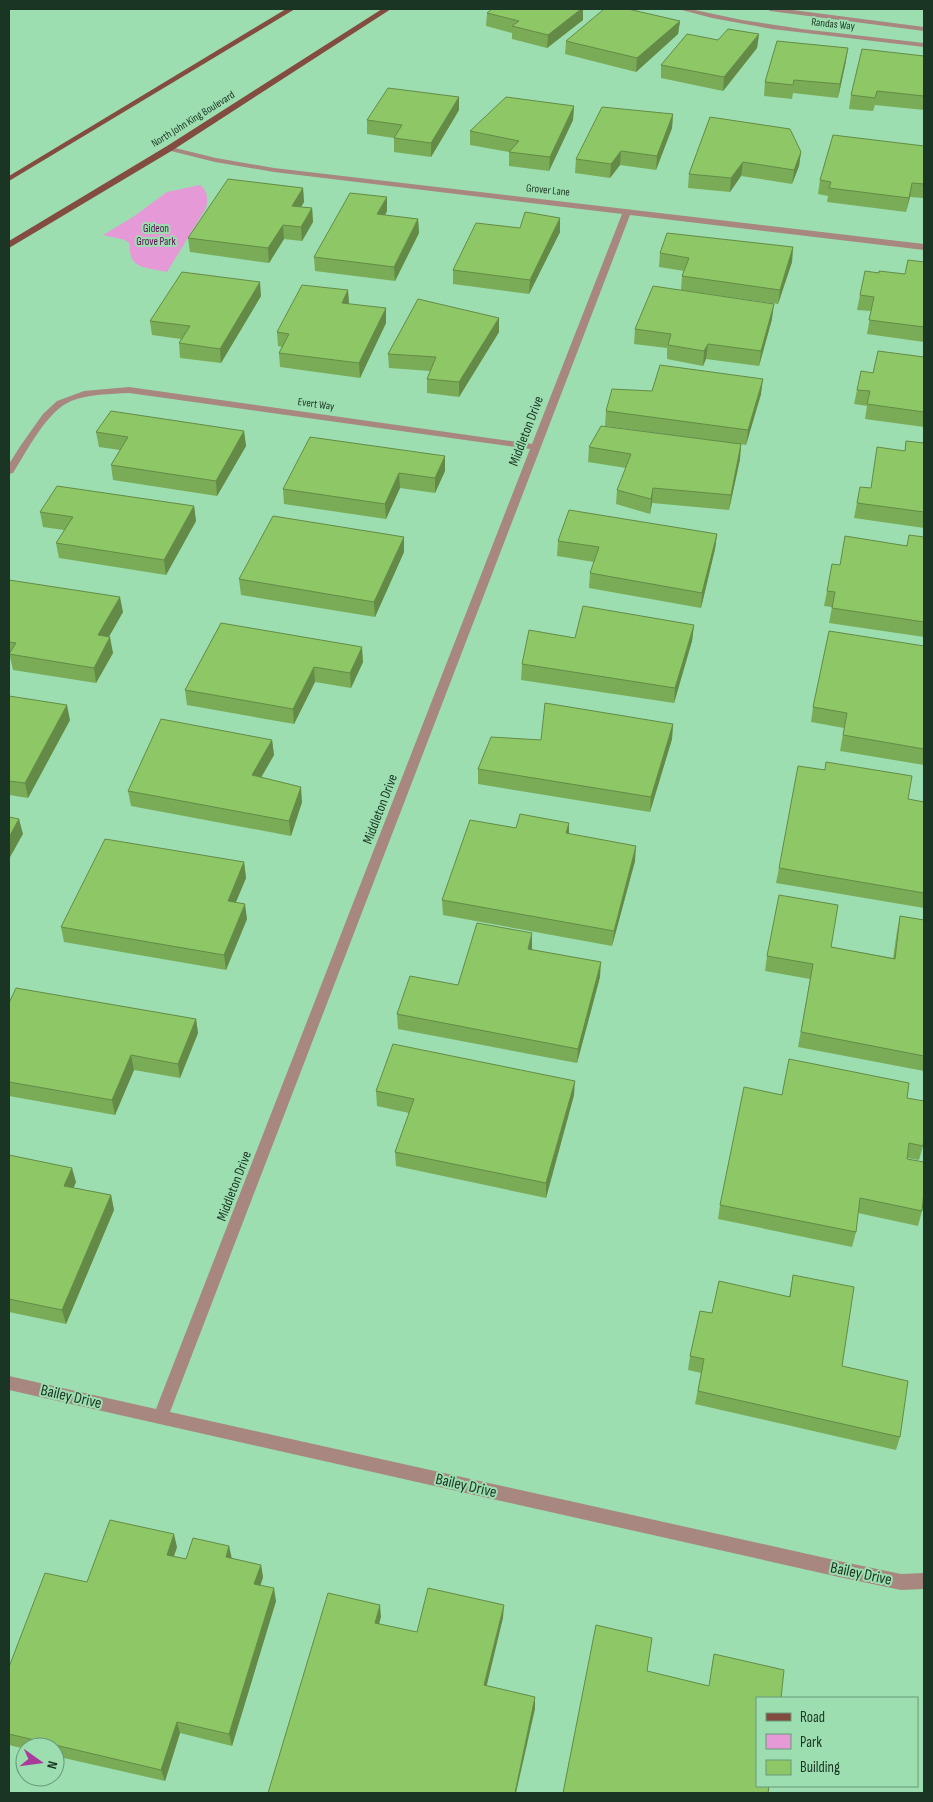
<svg xmlns="http://www.w3.org/2000/svg" width="933" height="1802" font-family="'Sofia Sans Condensed',sans-serif">
<style>
.green{fill:#e599d7}
.lines{fill:none;stroke-linecap:round;stroke-linejoin:round}
.minor{fill:#a7877f;fill-rule:evenodd}
.primary{fill:#834c40;fill-rule:evenodd}
.wall{fill:#7aab57}
.shaded-wall{fill:#638b47}
.building{fill:#8ec765;stroke:#638b47}
.labels{text-anchor:middle;dominant-baseline:central;stroke-width:4;stroke-linejoin:round;paint-order:stroke}
.far-street-label{font-size:11px;fill:#1b3524;stroke:#9ddeb0}
.far-park-label{font-size:11px;fill:#5e0d55;stroke:#9ddeb0}
.street-label{font-size:14px;fill:#1b3524;stroke:#9ddeb0}
.near-street-label{font-size:16px;fill:#1b3524;stroke:#9ddeb0}
</style>
<rect width="100%" height="100%" fill="#9ddeb0"/>
<!-- green -->
<path class="green" d="M 200,185 C 208,191 208,200 206,208 L 167,272 C 146,267 128,270 130,244 L 125,240 L 103,235 L 133,217 L 167,192 Z"/>
<g class="lines">
<!-- minor -->
<g class="minor">
<polygon points="678,9 690,9 742,20 802,29 924,43 924,47 772,29 712,18"/>
<polygon points="767,9 785,9 924,27 924,31 770,11"/>
<path d="M 167,146 L 216,158 L 274,168 L 924,244 L 924,250 L 630,215 L 170,1412 L 839,1561 L 901,1574 L 924,1573 L 924,1589 L 901,1590 L 839,1577 L 9,1390 L 9,1376 L 156,1409 L 530,449 L 129,393 C 110,394 89,394 71,401 C 46,412 27,451 13,473 L 9,474 L 9,464 L 21,445 L 43,414 L 57,401 L 84,391 L 129,387 L 532,444 L 622,214 L 274,172 L 215,162 L 167,150 Z"/>
</g>
<!-- primary -->
<g class="primary">
<polygon points="286,9 295,9 9,181 9,176"/>
<polygon points="382,9 391,9 173,150 9,248 9,241 167,146"/>
</g>
</g>
<!-- wall -->
<g class="wall">
<polygon points="487,13 583,20 547,48 512,39 512,33 486,26"/>
<polygon points="680,21 678,34 636,72 565,54 566,41"/>
<polygon points="759,34 757,48 723,91 661,78 661,65 718,40"/>
<polygon points="924,56 924,110 875,105 873,111 849,109 851,95"/>
<polygon points="846,61 838,98 793,93 792,99 764,96 765,82"/>
<polygon points="574,106 573,120 549,171 509,166 509,152 470,145 470,131"/>
<polygon points="459,110 431,157 394,152 394,138 367,134 367,120"/>
<polygon points="673,114 672,128 656,170 620,165 610,178 575,173 576,159"/>
<polygon points="710,117 801,152 799,166 792,184 741,176 730,192 688,188 689,174"/>
<polygon points="924,146 924,198 910,197 906,212 827,202 828,196 818,194 820,180"/>
<polygon points="303,188 304,202 301,207 312,208 313,222 302,241 284,239 269,263 190,252 188,238"/>
<polygon points="387,211 385,215 418,219 419,233 395,281 315,271 314,257"/>
<polygon points="520,228 560,232 529,294 453,284 453,270"/>
<polygon points="793,247 792,262 778,304 681,290 682,276 684,271 659,267 660,253"/>
<polygon points="924,262 924,342 867,334 871,311 857,310 860,295 879,273 905,274"/>
<polygon points="348,290 349,304 386,323 360,378 280,367 279,353 282,347 278,346 277,332"/>
<polygon points="261,296 221,363 180,358 179,343 181,339 152,335 150,321"/>
<polygon points="499,318 499,332 459,397 427,393 427,379 430,371 389,368 388,354"/>
<polygon points="772,319 759,366 706,359 703,366 667,359 667,348 634,344 635,329"/>
<polygon points="924,357 924,427 865,419 867,406 854,404 857,390 873,373"/>
<polygon points="652,391 761,394 746,445 741,444 740,459 729,510 652,503 650,514 616,504 617,490 626,468 588,462 589,447 725,442 605,426 606,411"/>
<polygon points="244,431 246,446 217,496 113,480 111,465 120,450 99,447 96,432"/>
<polygon points="906,441 924,443 924,528 854,518 860,487 871,488 905,451"/>
<polygon points="445,456 445,471 435,493 400,488 386,519 284,504 283,489"/>
<polygon points="194,506 196,521 166,575 59,558 56,543 64,530 43,527 40,512"/>
<polygon points="717,534 715,549 701,608 589,588 590,573 594,562 557,556 558,541"/>
<polygon points="924,537 924,637 829,623 832,607 824,606 827,591 840,565 907,545"/>
<polygon points="404,552 375,617 241,595 239,579"/>
<polygon points="9,580 123,612 108,637 113,653 96,683 13,670 10,657 9,657"/>
<polygon points="221,623 363,662 351,688 315,682 294,724 187,705 185,690"/>
<polygon points="694,625 692,641 674,703 521,680 522,664 575,638"/>
<polygon points="924,646 924,765 840,751 844,728 811,722 813,707"/>
<polygon points="9,696 70,720 28,798 9,795"/>
<polygon points="673,724 672,739 650,812 478,784 478,769 541,740"/>
<polygon points="272,740 274,755 261,777 302,802 291,836 131,806 128,791"/>
<polygon points="908,799 924,802 924,908 776,883 779,868"/>
<polygon points="569,823 569,834 635,861 612,946 443,915 442,900 516,828"/>
<polygon points="244,862 246,878 236,902 247,919 226,970 64,942 61,927"/>
<polygon points="900,916 924,920 924,1071 798,1047 810,979 765,971 767,956 831,947 893,958 897,931"/>
<polygon points="532,949 600,977 577,1063 398,1029 397,1014"/>
<polygon points="9,1003 196,1019 198,1033 180,1078 134,1070 115,1115 9,1096"/>
<polygon points="376,1091 574,1095 546,1198 396,1166 395,1152 409,1113 377,1106"/>
<polygon points="782,1095 907,1098 923,1146 919,1160 907,1158 907,1159 922,1211 918,1226 858,1213 856,1232 852,1247 718,1219 720,1205"/>
<polygon points="9,1155 76,1182 73,1188 111,1195 114,1210 66,1324 9,1312"/>
<polygon points="793,1275 842,1366 900,1437 896,1450 695,1404 701,1373 688,1370 690,1356 712,1313 789,1297"/>
<polygon points="229,1546 231,1558 261,1565 263,1577 260,1586 276,1601 232,1746 180,1733 165,1781 55,1756 55,1747 25,1747 25,1749 9,1745 9,1667 87,1582 177,1547 174,1556 186,1559"/>
</g>
<!-- shaded-wall -->
<g class="shaded-wall">
<polygon points="581,9 583,9 583,20 547,48 548,35"/>
<polygon points="680,21 678,34 636,72 637,58"/>
<polygon points="759,34 757,48 723,91 724,77"/>
<polygon points="848,48 846,61 838,98 840,84"/>
<polygon points="459,97 459,110 431,157 431,143"/>
<polygon points="574,106 573,120 549,171 550,157"/>
<polygon points="673,114 672,128 656,170 657,156"/>
<polygon points="621,151 620,165 610,178 611,164"/>
<polygon points="801,152 799,166 792,184 794,170"/>
<polygon points="743,162 741,176 730,192 731,178"/>
<polygon points="912,183 910,197 906,212 909,198"/>
<polygon points="303,188 304,202 293,220 292,206"/>
<polygon points="387,197 387,211 378,228 377,214"/>
<polygon points="312,208 313,222 302,241 301,227"/>
<polygon points="560,218 560,232 529,294 530,280"/>
<polygon points="418,219 419,233 395,281 394,267"/>
<polygon points="283,225 284,239 269,263 268,248"/>
<polygon points="793,247 792,262 778,304 780,290"/>
<polygon points="260,282 261,296 221,363 220,349"/>
<polygon points="348,290 349,305 342,303"/>
<polygon points="774,304 772,319 759,366 761,351"/>
<polygon points="386,308 386,323 360,378 359,363"/>
<polygon points="499,318 499,332 459,397 459,382"/>
<polygon points="708,344 706,359 703,366 704,351"/>
<polygon points="763,379 761,394 746,445 748,430"/>
<polygon points="244,431 246,446 217,496 216,481"/>
<polygon points="741,444 740,459 729,510 731,495"/>
<polygon points="445,456 445,471 435,493 435,478"/>
<polygon points="399,473 400,488 386,519 385,504"/>
<polygon points="653,488 652,503 650,514 651,499"/>
<polygon points="194,506 196,521 166,575 164,560"/>
<polygon points="717,534 715,549 701,608 702,593"/>
<polygon points="404,537 404,552 375,617 374,602"/>
<polygon points="120,597 123,612 101,651 98,635"/>
<polygon points="694,625 692,641 674,703 675,688"/>
<polygon points="110,637 113,653 96,683 94,668"/>
<polygon points="362,647 363,662 351,688 350,673"/>
<polygon points="314,667 315,682 294,724 293,709"/>
<polygon points="67,705 70,720 28,798 25,783"/>
<polygon points="673,724 672,739 650,812 651,797"/>
<polygon points="272,740 274,755 254,790 252,775"/>
<polygon points="301,787 302,802 291,836 289,821"/>
<polygon points="19,819 23,834 9,859 9,837"/>
<polygon points="569,823 569,838 566,833"/>
<polygon points="636,846 635,861 612,946 614,931"/>
<polygon points="244,862 246,878 230,916 228,901"/>
<polygon points="245,904 247,919 226,970 224,955"/>
<polygon points="532,933 532,948 527,964 528,949"/>
<polygon points="601,962 600,977 577,1063 578,1049"/>
<polygon points="196,1019 198,1033 180,1078 178,1064"/>
<polygon points="131,1055 134,1070 115,1115 112,1100"/>
<polygon points="575,1081 574,1095 546,1198 546,1183"/>
<polygon points="72,1168 76,1182 68,1201 64,1186"/>
<polygon points="111,1195 114,1210 66,1324 62,1310"/>
<polygon points="174,1534 177,1547 170,1567 167,1555"/>
<polygon points="229,1546 232,1559 226,1557"/>
<polygon points="261,1565 263,1577 257,1597 254,1584"/>
<polygon points="274,1588 276,1601 232,1746 229,1734"/>
<polygon points="380,1605 381,1617 376,1635 375,1623"/>
<polygon points="504,1605 503,1618 484,1697 484,1685"/>
<polygon points="535,1697 535,1709 516,1793 515,1793"/>
<polygon points="177,1722 180,1733 165,1781 161,1770"/>
</g>
<!-- building -->
<g class="building">
<polygon points="492,9 581,9 548,35 512,26 519,21 487,13"/>
<polygon points="604,9 628,9 680,21 637,58 566,41"/>
<polygon points="728,29 759,34 724,77 661,65 687,34 718,40"/>
<polygon points="777,41 848,48 840,84 794,80 793,85 765,82"/>
<polygon points="862,49 924,56 924,96 877,91 875,98 851,95"/>
<polygon points="388,88 459,97 431,143 394,138 402,125 367,120"/>
<polygon points="506,97 574,106 550,157 509,152 519,141 470,131"/>
<polygon points="602,107 673,114 657,156 621,151 611,164 576,159"/>
<polygon points="710,117 790,129 801,152 794,170 743,162 731,178 689,174"/>
<polygon points="833,135 924,146 924,184 912,183 909,198 829,188 831,182 820,180"/>
<polygon points="228,179 303,188 292,206 312,208 301,227 283,225 268,248 188,238"/>
<polygon points="350,193 387,197 377,214 418,219 394,267 314,257"/>
<polygon points="525,212 560,218 530,280 453,270 476,223 520,228"/>
<polygon points="667,233 793,247 780,290 682,276 689,258 660,253"/>
<polygon points="908,260 924,262 924,327 869,320 874,297 860,295 865,271 879,273 879,271 905,274"/>
<polygon points="182,272 260,282 220,349 179,343 190,326 150,321"/>
<polygon points="302,285 348,290 342,303 386,308 359,363 279,353 289,334 277,332"/>
<polygon points="653,286 774,304 761,351 708,344 704,351 668,345 671,334 635,329"/>
<polygon points="418,299 499,318 459,382 427,379 436,357 388,354"/>
<polygon points="878,351 924,357 924,412 867,404 870,391 857,390 861,371 873,373"/>
<polygon points="660,365 763,379 748,430 606,411 612,389 652,391"/>
<polygon points="111,411 244,431 216,481 111,465 128,437 96,432"/>
<polygon points="601,426 741,444 731,495 653,488 651,499 617,490 631,454 589,447"/>
<polygon points="310,437 445,456 435,478 399,473 385,504 283,489"/>
<polygon points="906,441 924,443 924,512 857,503 860,487 871,488 877,447 905,451"/>
<polygon points="57,486 194,506 164,560 56,543 73,517 40,512"/>
<polygon points="569,510 717,534 702,593 590,573 599,547 558,541"/>
<polygon points="273,516 404,537 374,602 239,579"/>
<polygon points="909,535 924,537 924,622 832,608 835,592 827,591 832,564 840,565 845,536 907,546"/>
<polygon points="9,580 120,597 98,635 110,637 94,668 9,654 16,643 9,642"/>
<polygon points="583,606 694,625 675,688 522,664 529,630 575,638"/>
<polygon points="221,623 362,647 350,673 314,667 293,709 185,690"/>
<polygon points="829,631 924,646 924,749 843,735 847,713 813,707"/>
<polygon points="9,696 67,705 25,783 9,781"/>
<polygon points="545,703 673,724 651,797 478,769 491,737 541,740"/>
<polygon points="161,719 272,740 252,775 301,787 289,821 128,791"/>
<polygon points="826,762 912,776 908,799 924,802 924,893 779,868 798,766 825,770"/>
<polygon points="520,814 569,823 566,833 636,846 614,931 442,900 470,820 516,828"/>
<polygon points="9,817 19,819 9,837"/>
<polygon points="105,839 244,862 228,901 245,904 224,955 61,927"/>
<polygon points="779,895 838,905 831,947 895,959 900,916 924,920 924,1056 801,1032 813,964 767,956"/>
<polygon points="477,923 532,933 528,949 601,962 578,1049 397,1014 410,976 458,985"/>
<polygon points="16,988 196,1019 178,1064 131,1055 112,1100 9,1082 9,1003"/>
<polygon points="393,1044 575,1081 546,1183 395,1152 414,1099 376,1091"/>
<polygon points="789,1059 909,1083 907,1098 924,1101 924,1137 923,1146 909,1143 907,1159 924,1162 924,1192 922,1211 860,1198 856,1232 720,1205 744,1087 782,1095"/>
<polygon points="9,1155 72,1168 64,1186 111,1195 62,1310 9,1299"/>
<polygon points="793,1275 854,1287 842,1366 908,1381 900,1437 698,1391 704,1359 690,1356 700,1311 712,1313 719,1281 790,1297"/>
<polygon points="110,1520 174,1534 167,1555 186,1559 193,1538 229,1546 226,1557 261,1565 254,1584 274,1588 229,1734 177,1722 161,1770 9,1734 9,1667 45,1573 87,1582"/>
<polygon points="428,1588 504,1605 484,1685 535,1697 515,1793 268,1793 328,1593 380,1605 375,1623 417,1632"/>
<polygon points="596,1625 652,1638 647,1671 709,1686 714,1654 784,1670 781,1698 757,1698 757,1786 769,1786 768,1793 563,1793"/>
</g>
<g class="labels">
<!-- far-street labels -->
<g class="far-street-label">
<text transform="translate(833 24) rotate(6)">Randas Way</text>
<text transform="translate(193 119) rotate(-32)">North John King Boulevard</text>
<text transform="translate(548 190) rotate(6)">Grover Lane</text>
<text transform="translate(316 404) rotate(8)">Evert Way</text>
</g>
<!-- far-park labels -->
<g class="far-park-label">
<text x="156" y="228">Gideon<tspan x="156" dy="13">Grove Park</tspan></text>
</g>
<!-- street labels -->
<g class="street-label">
<text transform="translate(526 431) rotate(-69)">Middleton Drive</text>
<text transform="translate(380 809) rotate(-69)">Middleton Drive</text>
<text transform="translate(234 1186) rotate(-69)">Middleton Drive</text>
</g>
<!-- near-street labels -->
<g class="near-street-label">
<text transform="translate(71 1397) rotate(13)">Bailey Drive</text>
<text transform="translate(466 1486) rotate(13)">Bailey Drive</text>
<text transform="translate(861 1574) rotate(12)">Bailey Drive</text>
</g>
</g>
<!-- border -->
<rect width="933" height="1802" fill="none" stroke="#1b3524" stroke-width="20"/>
<!-- legend -->
<rect x="756" y="1697" width="162" height="90" fill="#9ddeb0" stroke="#699a78"/>
<rect x="766" y="1713" width="25" height="8" fill="#834c40" stroke="#699a78"/>
<text x="800" y="1722" font-size="15" fill="#1b3524">Road</text>
<rect x="766" y="1734" width="25" height="15" fill="#e599d7" stroke="#699a78"/>
<text x="800" y="1747" font-size="15" fill="#1b3524">Park</text>
<rect x="766" y="1760" width="25" height="15" fill="#8ec765" stroke="#699a78"/>
<text x="800" y="1772" font-size="15" fill="#1b3524">Building</text>
<!-- north arrow -->
<g transform="translate(40 1762) rotate(104)"><circle r="24" fill="#9ddeb0" stroke="#699a78"/>
<path d="M0-4L9 19L0 12L-9 19Z" fill="#a93b9a"/>
<text y="-8" font-size="14" font-weight="bold" text-anchor="middle" fill="#1b3524">N</text>
</g>
</svg>
